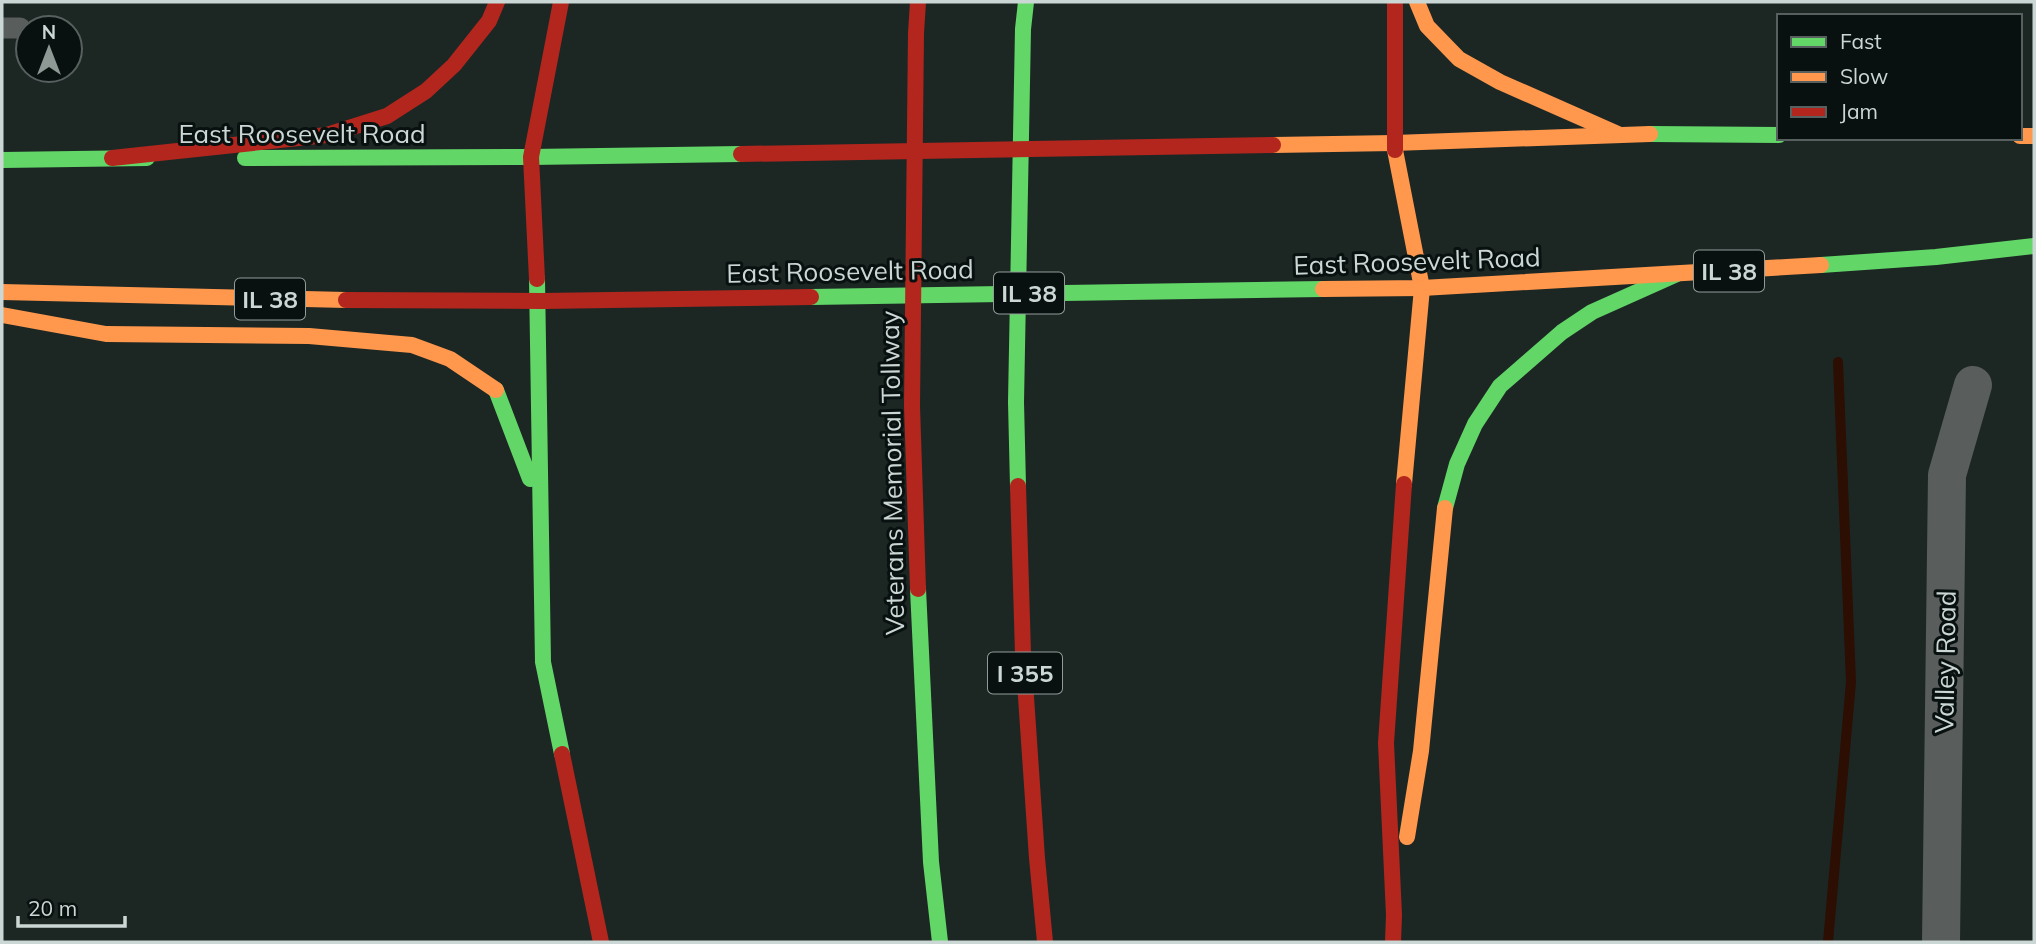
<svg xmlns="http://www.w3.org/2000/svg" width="2036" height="944" font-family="Mulish,sans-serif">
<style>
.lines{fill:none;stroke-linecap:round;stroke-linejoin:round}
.stream{stroke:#2c0e03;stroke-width:10}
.lane{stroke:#595d5c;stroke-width:21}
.street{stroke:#595d5c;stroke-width:38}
.fast{stroke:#63d668;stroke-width:16}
.slow{stroke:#ff974d;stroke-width:16}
.jam{stroke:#b3261e;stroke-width:16}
.labels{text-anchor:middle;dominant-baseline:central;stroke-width:6;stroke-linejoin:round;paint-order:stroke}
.shield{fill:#091110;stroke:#919c99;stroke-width:2}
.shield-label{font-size:24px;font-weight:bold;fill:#cbd7d4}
.street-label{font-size:26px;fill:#cbd7d4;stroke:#091110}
</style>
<rect width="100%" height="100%" fill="#1c2724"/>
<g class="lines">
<!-- stream -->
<polyline class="stream" points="1828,942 1851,682 1838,362"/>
<!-- lane -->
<polyline class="lane" points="2,28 20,28"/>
<!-- street -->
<polyline class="street" points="1941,942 1947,475 1973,385"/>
<!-- fast -->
<g class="fast">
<polyline points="1650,134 1779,135"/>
<polyline points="245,158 531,157 741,154"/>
<polyline points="2,160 147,158"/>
<polyline points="1821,265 1936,257 2034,246"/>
<polyline points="537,279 543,662 562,754"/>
<polyline points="811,297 1323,289"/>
<polyline points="496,390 530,479"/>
<polyline points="1018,486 1016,402 1023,29 1026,2"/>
<polyline points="1445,508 1457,464 1475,424 1500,386 1562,332 1592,312 1677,274"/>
<polyline points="918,589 931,862 940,942"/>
</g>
<!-- slow -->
<g class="slow">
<polyline points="1417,2 1427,26 1459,59 1500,82 1618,134"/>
<polyline points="2020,136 2034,136"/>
<polyline points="1273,145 1394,143 1650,134"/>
<polyline points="1395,150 1422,288 1404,484"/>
<polyline points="1323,289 1422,288 1821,265"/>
<polyline points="2,292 346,300"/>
<polyline points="2,315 106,334 309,336 412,345 450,359 496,390"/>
<polyline points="1407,837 1421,751 1445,508"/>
</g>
<!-- jam -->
<g class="jam">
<polyline points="1395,2 1395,150"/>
<polyline points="741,154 1273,145"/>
<polyline points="112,158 327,135 387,116 426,91 454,65 489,21 497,2"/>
<polyline points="537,279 531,157 561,2"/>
<polyline points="346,300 542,301 811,297"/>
<polyline points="1018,486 1023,653 1037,858 1045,942"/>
<polyline points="918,589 912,406 916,33 918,2"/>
<polyline points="562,754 601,942"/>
<polyline points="1393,942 1394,915 1386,743 1404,484"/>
</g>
</g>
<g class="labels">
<!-- shield labels -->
<g class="shield">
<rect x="1694" y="250.5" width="70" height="41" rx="5"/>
<rect x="994" y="272.5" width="70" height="41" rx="5"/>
<rect x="235" y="278.5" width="70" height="41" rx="5"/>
<rect x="988" y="652.5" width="74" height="41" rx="5"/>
</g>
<g class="shield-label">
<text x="1729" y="271">IL 38</text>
<text x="1029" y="293">IL 38</text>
<text x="270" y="299">IL 38</text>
<text x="1025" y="673">I 355</text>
</g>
<!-- street labels -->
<g class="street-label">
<text x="302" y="133">East Roosevelt Road</text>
<text transform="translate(1417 261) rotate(-2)">East Roosevelt Road</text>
<text transform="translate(850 271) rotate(-1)">East Roosevelt Road</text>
<text transform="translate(892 473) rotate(-91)">Veterans Memorial Tollway</text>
<text transform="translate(1945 662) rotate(-89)">Valley Road</text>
</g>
</g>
<!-- border -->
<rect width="2036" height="944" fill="none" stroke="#cbd7d4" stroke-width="7"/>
<!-- legend -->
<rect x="1777" y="14" width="245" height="126" fill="#091110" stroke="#57605e" stroke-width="2"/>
<rect x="1791" y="37" width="35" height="10" fill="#63d668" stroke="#57605e" stroke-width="2"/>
<text x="1840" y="49" font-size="21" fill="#cbd7d4">Fast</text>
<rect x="1791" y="72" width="35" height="10" fill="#ff974d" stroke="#57605e" stroke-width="2"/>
<text x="1840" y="84" font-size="21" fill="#cbd7d4">Slow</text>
<rect x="1791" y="107" width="35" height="10" fill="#b3261e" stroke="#57605e" stroke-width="2"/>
<text x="1840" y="119" font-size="21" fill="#cbd7d4">Jam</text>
<!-- north arrow -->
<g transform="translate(49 49)"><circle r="33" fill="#091110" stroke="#57605e" stroke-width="2"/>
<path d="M0-5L12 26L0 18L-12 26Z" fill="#8e9996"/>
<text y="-10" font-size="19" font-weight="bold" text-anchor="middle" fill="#cbd7d4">N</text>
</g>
<!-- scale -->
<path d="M18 916v10h107v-10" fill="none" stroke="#cbd7d4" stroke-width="3.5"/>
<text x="28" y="916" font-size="21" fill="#cbd7d4" stroke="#091110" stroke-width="5" paint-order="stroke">20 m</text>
</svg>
